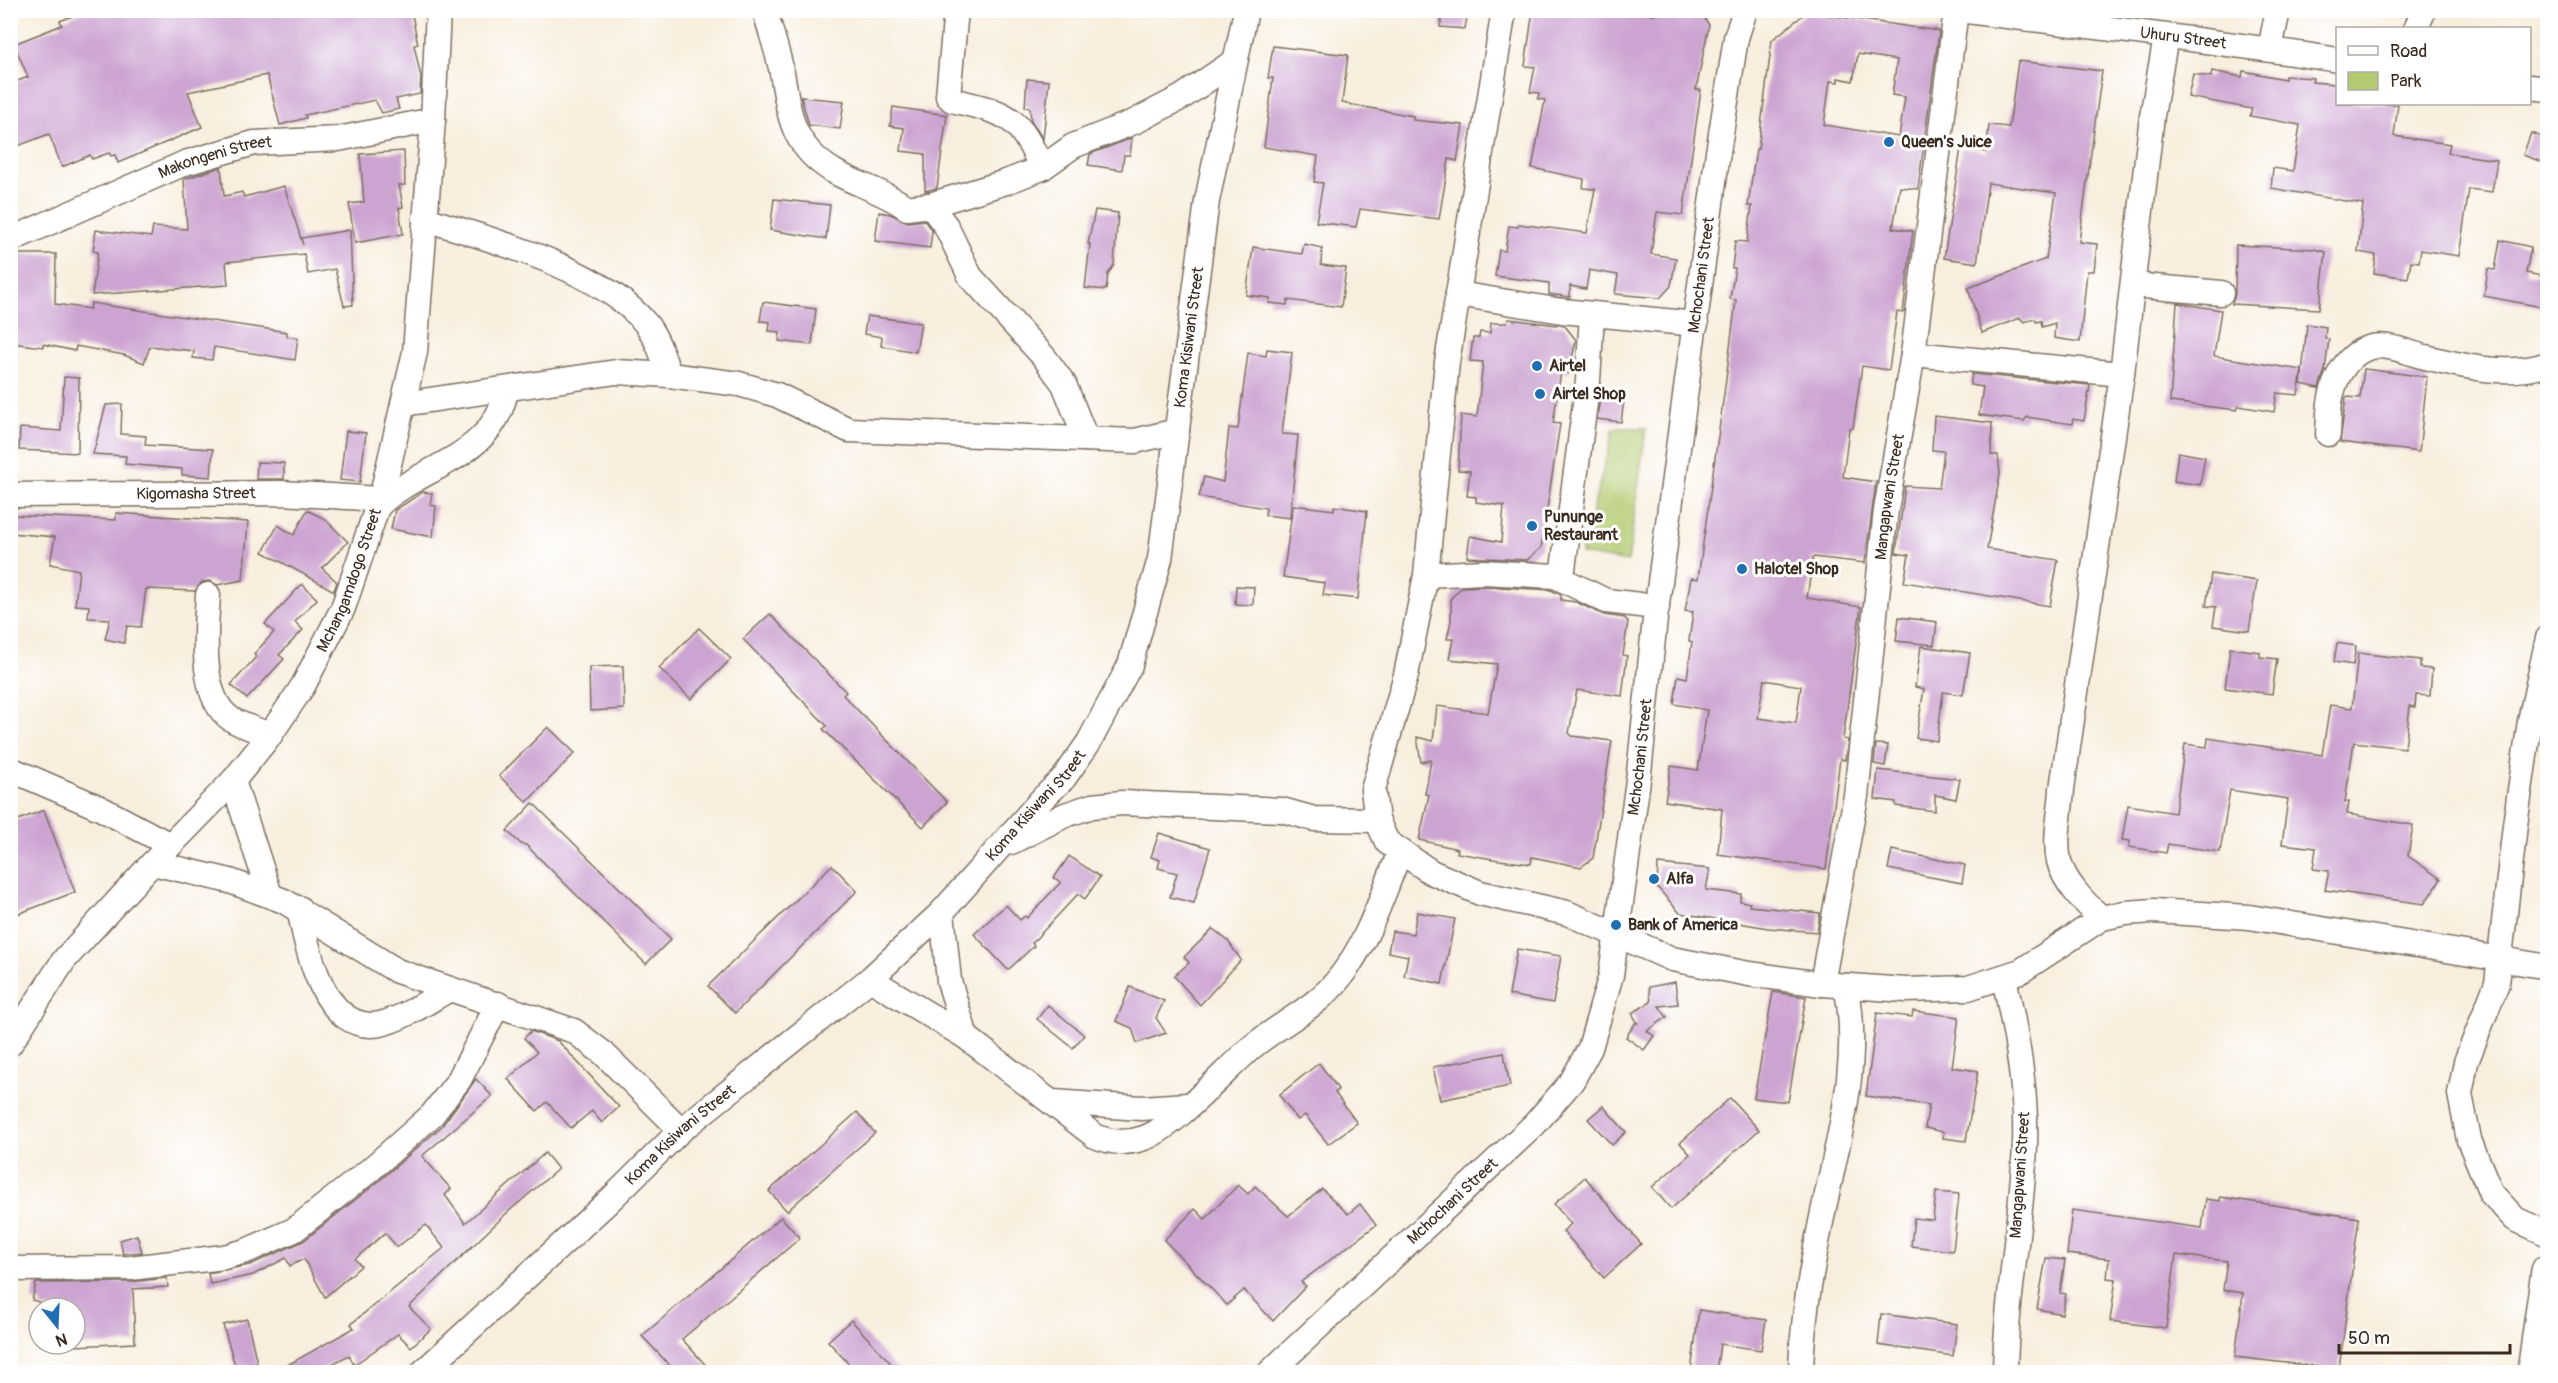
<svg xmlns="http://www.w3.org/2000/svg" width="2558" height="1383" font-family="Pangolin,sans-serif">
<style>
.green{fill:#b2cb71;stroke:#767a48;stroke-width:1.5}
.building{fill:#cca4d1;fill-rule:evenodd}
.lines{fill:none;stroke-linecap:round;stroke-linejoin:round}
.street-casing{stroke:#7d6f61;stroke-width:27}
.secondary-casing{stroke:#7d6f61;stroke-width:36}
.street{stroke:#fff;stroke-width:24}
.secondary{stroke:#fff;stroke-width:33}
.poi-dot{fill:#1f6fb2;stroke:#fff;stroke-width:2}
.labels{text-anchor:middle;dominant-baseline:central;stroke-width:6;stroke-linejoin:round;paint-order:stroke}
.street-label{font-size:16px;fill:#3b2a1e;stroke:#fff}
.poi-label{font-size:16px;font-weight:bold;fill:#3b2a1e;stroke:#fff;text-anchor:start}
</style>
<rect width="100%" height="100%" fill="#fff"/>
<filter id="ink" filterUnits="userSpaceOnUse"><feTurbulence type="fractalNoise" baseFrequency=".0167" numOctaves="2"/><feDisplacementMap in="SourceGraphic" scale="12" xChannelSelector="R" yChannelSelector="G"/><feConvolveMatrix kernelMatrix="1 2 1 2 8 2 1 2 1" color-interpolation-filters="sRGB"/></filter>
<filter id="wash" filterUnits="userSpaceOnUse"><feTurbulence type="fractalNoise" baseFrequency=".008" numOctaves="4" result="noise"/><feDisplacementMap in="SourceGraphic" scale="24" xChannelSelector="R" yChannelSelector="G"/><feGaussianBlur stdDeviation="1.35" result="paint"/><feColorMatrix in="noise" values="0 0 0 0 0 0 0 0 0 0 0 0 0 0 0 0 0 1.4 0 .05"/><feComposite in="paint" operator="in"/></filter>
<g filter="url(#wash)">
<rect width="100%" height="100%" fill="#f8eedd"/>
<!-- green -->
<polygon class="green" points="1614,428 1646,428 1628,562 1581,554"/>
<g id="blocks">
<!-- building -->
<g class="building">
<polygon points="88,10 411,10 418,44 414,45 421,77 420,94 396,99 399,109 382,113 375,100 305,115 306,118 280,125 267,75 188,92 202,127 118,163 115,155 111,156 109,153 92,159 90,155 62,167 49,134 10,149 10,84 28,77 14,44 62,25 60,21"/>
<polygon points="1443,10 1468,10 1465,29 1440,27"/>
<polygon points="1533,10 1616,10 1655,15 1655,10 1699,10 1709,25 1696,90 1701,90 1683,215 1657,212 1651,254 1676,258 1671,286 1660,298 1615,294 1618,275 1589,270 1586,289 1570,286 1570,297 1549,294 1549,283 1495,276 1499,250 1505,251 1509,226 1518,227 1519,224 1587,233 1595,189 1583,188 1584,179 1532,168 1545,100 1538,99 1539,93 1530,92 1535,67 1525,66"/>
<path d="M 1807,12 L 1939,31 L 1918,189 L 1900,187 L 1893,228 L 1913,231 L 1903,313 L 1897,312 L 1889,370 L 1862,366 L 1853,428 L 1849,428 L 1843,477 L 1876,482 L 1865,563 L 1813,557 L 1807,598 L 1861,607 L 1843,739 L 1848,740 L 1845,760 L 1840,759 L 1826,869 L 1718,854 L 1722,809 L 1665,801 L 1671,766 L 1698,770 L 1707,710 L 1674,704 L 1678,676 L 1687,678 L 1692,642 L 1689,641 L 1693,612 L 1685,611 L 1691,578 L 1698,579 L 1724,394 L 1736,300 L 1730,299 L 1735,268 L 1732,268 L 1735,241 L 1747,242 L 1752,206 L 1748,206 L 1752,177 L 1756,149 L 1758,149 L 1772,40 ZM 1858,54 L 1897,60 L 1892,95 L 1905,97 L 1899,137 L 1824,125 L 1830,81 L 1838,82 L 1838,78 L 1853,81 ZM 1764,680 L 1801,686 L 1796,723 L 1758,718 Z"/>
<polygon points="1273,46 1348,55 1342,103 1413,116 1413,120 1463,125 1457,161 1449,159 1439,219 1360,209 1356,227 1316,222 1323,183 1314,182 1318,156 1264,147 1273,78 1268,78"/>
<polygon points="2018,61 2102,71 2079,242 2097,244 2094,271 2087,271 2080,342 2054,338 2055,323 2042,327 2041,321 2036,322 2035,319 2024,322 2020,318 1982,333 1968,288 2046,259 2056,193 1988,183 1977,263 1944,258 1961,148 1986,152 1989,125 2009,127"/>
<polygon points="2212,71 2242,77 2243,71 2285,79 2285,76 2313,78 2312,82 2335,84 2337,104 2398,104 2394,136 2450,144 2448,153 2497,160 2492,192 2469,189 2459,256 2421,250 2419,262 2411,261 2408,278 2374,273 2376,255 2358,252 2363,204 2271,188 2273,168 2293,171 2300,125 2250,116 2252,109 2188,97 2193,74 2211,77"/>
<polygon points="1027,79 1049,81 1043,139 1031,121 1030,108 1025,107"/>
<polygon points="801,97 844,101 840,129 809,125"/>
<polygon points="893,107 947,115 937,188 925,191 925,154 901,151 904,128 890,126"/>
<polygon points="2531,133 2547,139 2542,162 2523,155"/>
<polygon points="1132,138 1130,155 1124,155 1122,170 1088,165 1090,154"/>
<polygon points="404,151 405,185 399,185 403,207 399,208 403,234 355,243 349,204 364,202 360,154"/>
<polygon points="221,167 224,196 242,192 244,197 284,186 303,245 301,238 350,230 353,305 344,306 335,269 308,274 304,254 226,262 228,285 92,295 98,252 93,251 96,230 151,237 153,227 187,229 184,179"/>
<polygon points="774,199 830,205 826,239 770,230"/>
<polygon points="1095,210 1118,213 1114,265 1108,274 1106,290 1085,288 1090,244 1088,244"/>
<polygon points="879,212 890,214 908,222 924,220 932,231 930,248 875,241"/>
<polygon points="2500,240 2531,247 2526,273 2547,277 2547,308 2484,296 2488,269 2495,270"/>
<polygon points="1304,244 1322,248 1321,265 1346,268 1341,307 1288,300 1287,305 1269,303 1270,298 1246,295 1253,247 1302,254"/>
<polygon points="2236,245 2314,249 2326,252 2319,309 2232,304 2235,294"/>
<polygon points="10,254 56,254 55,304 90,309 91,303 287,332 287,336 298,338 295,360 214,347 212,360 193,358 194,351 150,346 144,363 124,355 76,346 75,351 43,344 43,347 10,343"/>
<polygon points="763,302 816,309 812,345 779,341 780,332 769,331 770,322 760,321"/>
<polygon points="2177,303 2221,310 2214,356 2302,370 2298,395 2277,393 2274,412 2239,406 2237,410 2170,402"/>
<polygon points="867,316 921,323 916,352 881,346 882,337 864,334"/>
<polygon points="1508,319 1565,326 1576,340 1569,373 1561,372 1553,423 1560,424 1541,548 1527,560 1467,557 1470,536 1501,542 1504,506 1476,502 1476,497 1467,496 1470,471 1458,470 1461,415 1477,417 1483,362 1470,361 1473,338 1479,338 1480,332 1490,333 1491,323 1507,323"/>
<polygon points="2307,324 2326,327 2325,338 2329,339 2325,370 2319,388 2301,384"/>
<polygon points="1267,349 1292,352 1282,434 1298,435 1290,518 1265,515 1266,508 1199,497 1204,477 1223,482 1229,428 1238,429 1248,353 1266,356"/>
<polygon points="2364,369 2427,377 2419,452 2340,442 2346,397 2360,398"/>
<polygon points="1972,374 2090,385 2084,421 2073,419 2072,424 2027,417 2024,421 1979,415 1983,387 1970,385"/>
<polygon points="64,377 79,378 78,453 19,450 20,428 61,431"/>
<polygon points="1601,389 1625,393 1621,422 1597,419"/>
<polygon points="122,404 121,434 146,436 145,445 213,449 211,477 182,475 182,469 125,464 126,456 93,454 106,405"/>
<polygon points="1934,416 1992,423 1991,455 1998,455 2000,474 1987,549 2058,560 2050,606 1904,582 1909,555 1896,553 1905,486 1939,488 1944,451 1932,450"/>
<polygon points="346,431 366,433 360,482 340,480"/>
<polygon points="2178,452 2205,457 2200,485 2174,481"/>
<polygon points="257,462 284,463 284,479 256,479"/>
<polygon points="423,492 432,493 430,505 436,506 433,537 391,529 395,510"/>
<polygon points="1293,505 1334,510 1334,506 1367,511 1358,599 1323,595 1325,583 1283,577"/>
<polygon points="307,510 325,519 348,542 322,568 337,582 334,591 263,552 278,525 294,535"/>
<polygon points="116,513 248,522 243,580 217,585 210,581 202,582 195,591 146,589 141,627 127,626 124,643 105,639 110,619 88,618 89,606 75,605 79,570 50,564 55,537 10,533 10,515 116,520"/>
<polygon points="2211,574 2257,581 2249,631 2213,626 2216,607 2206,606"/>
<polygon points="302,584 317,599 295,622 303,630 279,655 284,659 247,699 231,685 256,657 254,654 274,632 265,624"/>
<polygon points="1236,586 1254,587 1253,605 1235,604"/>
<polygon points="1483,586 1551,590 1561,595 1561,600 1576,602 1604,615 1625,618 1628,622 1623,655 1627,656 1622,696 1577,690 1569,733 1572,736 1612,741 1593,858 1581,867 1532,857 1531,864 1499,860 1457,853 1458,849 1419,840 1429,795 1425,794 1431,760 1421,762 1417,737 1433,741 1437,706 1488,713 1497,664 1449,659 1453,639 1447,639 1451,621 1451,598 1462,587"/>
<polygon points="770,614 846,692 843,695 947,802 923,827 823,729 827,726 743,639"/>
<polygon points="1899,617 1937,622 1934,645 1896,641"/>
<polygon points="699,628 731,659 691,699 659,668"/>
<polygon points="2337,643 2356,646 2353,665 2334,662"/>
<polygon points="1921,646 1970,653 1963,695 1943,692 1937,741 1916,738 1924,689 1915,687"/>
<polygon points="2230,648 2260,652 2260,657 2277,659 2272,694 2225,688"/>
<polygon points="2358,653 2420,660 2420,668 2432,669 2430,696 2416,695 2415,707 2410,706 2405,748 2354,742 2345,802 2349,802 2347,814 2413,825 2408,856 2441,879 2424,904 2325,890 2329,871 2313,869 2316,848 2282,844 2288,799 2230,790 2220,852 2168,844 2166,853 2129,847 2130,841 2122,840 2128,805 2175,813 2185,744 2207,747 2208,738 2322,755 2330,705 2352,708"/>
<polygon points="623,666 624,709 590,711 589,667"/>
<polygon points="548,727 575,753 527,802 499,776"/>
<polygon points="1876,744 1888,745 1885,766 1874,764"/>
<polygon points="1878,770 1960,779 1956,799 1935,795 1935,811 1896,806 1896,802 1875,799"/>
<polygon points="533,803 671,939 646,964 526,845 521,844 507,831"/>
<polygon points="44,810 75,892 15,915 10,904 10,823"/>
<polygon points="1159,833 1210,848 1194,903 1170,897 1177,873 1158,868 1160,860 1151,857"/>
<polygon points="1892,850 1965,865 1962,883 1888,869"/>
<polygon points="1069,856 1100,877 1085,899 1078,894 1032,943 1034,946 1008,970 974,934 1006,905 1020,920 1025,916 1027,918 1061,882 1054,878"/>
<polygon points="1658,864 1710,869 1706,890 1741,894 1740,901 1750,903 1749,906 1820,913 1817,932 1768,928 1680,913 1657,887"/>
<polygon points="832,865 857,891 735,1013 708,986"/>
<polygon points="1417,912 1455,919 1442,984 1404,976 1408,956 1388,952 1392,931 1413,934"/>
<polygon points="1213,929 1228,941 1241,960 1200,1005 1174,976 1189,963 1184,957"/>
<polygon points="1517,949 1561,956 1553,1003 1509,995"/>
<polygon points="1675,982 1678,1004 1659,1006 1667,1017 1647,1031 1654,1036 1644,1050 1626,1037 1636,1022 1638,1024 1632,1013 1651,1002 1649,987"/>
<polygon points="1130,987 1164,1001 1156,1018 1166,1033 1137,1043 1132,1028 1116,1021"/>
<polygon points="1773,992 1806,997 1788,1102 1754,1098"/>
<polygon points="1048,1005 1084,1035 1073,1048 1037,1019"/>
<polygon points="1913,1011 1959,1017 1952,1067 1978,1071 1966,1141 1943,1138 1944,1132 1925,1128 1929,1105 1866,1096 1877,1013 1912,1017"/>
<polygon points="531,1031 558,1041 619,1107 602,1123 592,1111 571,1128 547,1102 537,1111 508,1079 537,1052 524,1038"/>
<polygon points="1504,1053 1510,1086 1440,1100 1433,1067"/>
<polygon points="1319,1063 1338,1089 1335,1093 1357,1123 1328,1144 1305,1115 1298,1120 1279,1095"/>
<polygon points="476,1079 492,1096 422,1156 451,1189 445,1195 465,1223 545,1153 558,1169 508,1212 409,1307 431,1329 411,1347 398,1334 354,1365 349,1355 317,1372 275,1372 354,1328 351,1324 444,1248 426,1225 397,1247 385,1233 355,1259 361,1266 325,1297 304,1259 290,1266 286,1258 253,1275 210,1284 208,1273 250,1265 303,1241 379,1181 442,1126"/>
<polygon points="1730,1098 1759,1130 1671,1209 1652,1187 1690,1154 1680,1143"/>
<polygon points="1603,1106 1626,1132 1612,1145 1588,1119"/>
<polygon points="857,1112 875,1133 787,1211 769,1191"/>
<polygon points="1585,1177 1641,1244 1604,1278 1563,1231 1571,1224 1554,1204"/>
<polygon points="1238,1185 1248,1194 1255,1186 1288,1216 1322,1189 1348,1214 1360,1204 1376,1225 1301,1282 1306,1286 1273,1321 1244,1290 1227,1305 1164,1240 1195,1209 1205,1219"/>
<polygon points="1936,1192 1959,1194 1953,1251 1911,1246 1914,1218 1933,1220"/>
<polygon points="2220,1197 2359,1218 2339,1369 2235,1357 2243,1293 2223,1290 2227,1261 2176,1255 2166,1328 2110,1321 2116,1279 2107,1278 2109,1259 2067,1254 2072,1210 2202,1228 2206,1199 2220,1201"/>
<polygon points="781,1217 800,1238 682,1339 712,1372 676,1372 642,1336"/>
<polygon points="137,1235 142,1252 123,1254 120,1240"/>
<polygon points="2046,1258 2065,1260 2060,1293 2066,1294 2062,1314 2037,1309"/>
<polygon points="167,1278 168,1287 133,1289 135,1343 75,1346 75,1308 41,1308 42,1303 32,1300 36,1283 130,1282"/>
<polygon points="1699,1310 1766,1320 1761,1350 1720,1344 1716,1372 1691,1372"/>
<polygon points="1881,1314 1957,1324 1953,1356 1878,1345"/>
<polygon points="247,1319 259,1372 237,1372 223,1325"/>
<polygon points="851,1320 899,1372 856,1372 828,1341"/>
</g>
</g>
</g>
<g filter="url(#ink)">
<use href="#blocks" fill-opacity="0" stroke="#7d6f61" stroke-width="1.5"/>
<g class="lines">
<defs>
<g id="street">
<path d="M 765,10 C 770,31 778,52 782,73 C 790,116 791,145 833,171 C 857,185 884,191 907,208 L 930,205 L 946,226 L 970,276 L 1044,357 L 1064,384 L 1086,439"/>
<path d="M 956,10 L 948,96 L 952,100 C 1009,114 1016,113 1042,168"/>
<polyline points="1504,10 1447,362 1426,575 1406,675 1373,790 1377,820 1387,842 1431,872 1480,893 1567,913 1672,959 1749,974 1822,984 1906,990 1968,988 2021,971 2102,918 2125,913 2154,911 2249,917 2548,967"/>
<path id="s1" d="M 1959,10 C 2085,26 2212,40 2338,60"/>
<polyline points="2416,28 2424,10"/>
<polyline points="2270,49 2278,10"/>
<polyline points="2530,87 2548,89"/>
<polyline points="930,205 1006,182 1042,168 1073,146 1136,121 1182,97 1235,61"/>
<path d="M 425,219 C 490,239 604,270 647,325 C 658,340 663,357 669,375"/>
<path id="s2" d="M 10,240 L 185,163 L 254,143 L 338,139 L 433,120"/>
<polyline points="2133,285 2221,293"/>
<polyline points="1458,294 1562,311 1696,324"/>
<polyline points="1913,354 2122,374"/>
<polyline points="403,404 616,372 669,375 739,384 777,395 849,430 1135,441 1177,431"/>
<path d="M 2328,434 C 2329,421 2328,406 2332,393 C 2337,373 2351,351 2372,347 C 2388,344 2406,352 2421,356 C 2462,366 2507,378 2548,364"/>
<path id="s3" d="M 10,495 L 282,493 L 380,499"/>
<path d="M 378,506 C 418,466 496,458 506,389"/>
<polyline points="1426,575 1483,572 1555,576 1606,601 1657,607"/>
<polyline points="1555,576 1563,569 1588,381 1592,314"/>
<path d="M 208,595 C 206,629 198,697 231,719 C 242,726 258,730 270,735"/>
<polyline points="2548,638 2530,721 2515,825 2497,983 2466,1062 2460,1094 2469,1140 2491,1193 2515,1219 2548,1234"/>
<polyline points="10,769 100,808 170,845"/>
<polyline points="233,781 270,895"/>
<polyline points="1011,842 1065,815 1092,806 1122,803 1282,810 1314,819 1377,820"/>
<polyline points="153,863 230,881 284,901 397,971 574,1031 603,1053 681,1130"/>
<path d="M 299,908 C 307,949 324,1035 380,1024 C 405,1018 428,1001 450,989"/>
<polyline points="942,912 949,981 966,1037"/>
<path d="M 2102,918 C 2085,904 2064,882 2059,861 C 2054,839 2061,811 2062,789 L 2122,374 L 2152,116 L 2166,37"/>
<path d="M 2004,978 C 2016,1032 2027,1089 2025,1145 C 2022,1221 2006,1296 2005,1372"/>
<path d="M 870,979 L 966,1037 L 1095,1136 C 1111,1143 1127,1144 1144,1138 C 1175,1127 1225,1070 1252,1047 C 1281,1023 1318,1007 1341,976 C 1369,940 1383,893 1400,852"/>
<path id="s4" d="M 1822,984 L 1856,796 L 1886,510 L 1913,354 L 1956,10"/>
<path id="s5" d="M 10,1044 L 64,960 L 145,871 L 233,781 L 270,735 L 303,686 L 343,608 L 383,490 L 415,352 L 433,120 L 438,10"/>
<polyline points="1053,1102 1141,1108 1188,1105"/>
<polyline points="10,1269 130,1268 224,1257 246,1251 294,1230 370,1170 432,1115 459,1080 498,1004"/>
<path id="s6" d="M 423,1372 L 609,1201 L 681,1130 L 870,979 L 942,912 L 1043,798 L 1064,778 L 1089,742 L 1130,665 L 1160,559 L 1207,201 L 1246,10"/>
<path id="s7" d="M 1270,1372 L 1534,1125 L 1572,1081 L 1590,1048 L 1611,975 L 1639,773 L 1655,619 L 1717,159 L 1736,38 L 1745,10"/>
<path d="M 1801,1372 C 1802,1323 1810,1275 1820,1227 C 1835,1150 1863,1065 1846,986"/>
</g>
<polyline id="secondary" points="2534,1372 2548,1271"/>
</defs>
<!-- street casing -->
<use href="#street" class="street-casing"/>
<!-- secondary casing -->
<use href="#secondary" class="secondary-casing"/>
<!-- street -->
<use href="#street" class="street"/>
<!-- secondary -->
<use href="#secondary" class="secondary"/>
</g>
</g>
<!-- markers -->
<g class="poi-dot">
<circle cx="1889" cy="142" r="6"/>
<circle cx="1537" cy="366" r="6"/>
<circle cx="1540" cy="394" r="6"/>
<circle cx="1532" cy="526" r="6"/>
<circle cx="1742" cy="569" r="6"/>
<circle cx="1654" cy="879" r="6"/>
<circle cx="1616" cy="925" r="6"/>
</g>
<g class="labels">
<!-- street labels -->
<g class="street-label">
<text stroke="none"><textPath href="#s1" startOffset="226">Uhuru Street</textPath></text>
<text stroke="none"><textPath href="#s2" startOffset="222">Makongeni Street</textPath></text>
<text stroke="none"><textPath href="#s7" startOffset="1239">Mchochani Street</textPath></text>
<text stroke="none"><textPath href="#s6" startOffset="1340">Koma Kisiwani Street</textPath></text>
<text stroke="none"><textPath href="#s3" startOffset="186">Kigomasha Street</textPath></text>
<text stroke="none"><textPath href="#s4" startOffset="492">Mangapwani Street</textPath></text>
<text stroke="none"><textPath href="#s5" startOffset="580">Mchangamdogo Street</textPath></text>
<text stroke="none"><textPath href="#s7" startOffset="753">Mchochani Street</textPath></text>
<text stroke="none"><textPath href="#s6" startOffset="836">Koma Kisiwani Street</textPath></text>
<text stroke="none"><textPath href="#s6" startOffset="350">Koma Kisiwani Street</textPath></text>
<text transform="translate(2020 1175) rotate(-86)">Mangapwani Street</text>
<text stroke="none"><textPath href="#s7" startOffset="250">Mchochani Street</textPath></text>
</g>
<!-- poi labels -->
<g class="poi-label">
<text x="1901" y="142">Queen's Juice</text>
<text x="1549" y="366">Airtel</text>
<text x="1552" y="394">Airtel Shop</text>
<text x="1544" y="517">Pununge<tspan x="1544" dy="18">Restaurant</tspan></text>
<text x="1754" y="569">Halotel Shop</text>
<text x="1666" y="879">Alfa</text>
<text x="1628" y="925">Bank of America</text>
</g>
</g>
<!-- margin -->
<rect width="2558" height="1383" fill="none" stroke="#fff" stroke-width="36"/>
<!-- legend -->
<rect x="2336" y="27" width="195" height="78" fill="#ffffff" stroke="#b1aaa5" stroke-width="1.5"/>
<rect x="2348" y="46" width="30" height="9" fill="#ffffff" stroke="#b1aaa5" stroke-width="1.5"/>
<text x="2390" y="57" font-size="18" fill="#3b2a1e">Road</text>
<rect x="2348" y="72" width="30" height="18" fill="#b2cb71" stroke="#b1aaa5" stroke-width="1.5"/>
<text x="2390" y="87" font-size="18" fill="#3b2a1e">Park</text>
<!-- north arrow -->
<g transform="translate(57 1326) rotate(162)"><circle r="28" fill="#ffffff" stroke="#b1aaa5" stroke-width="1.5"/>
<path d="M0-4.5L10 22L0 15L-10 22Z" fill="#1f6fb2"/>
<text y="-9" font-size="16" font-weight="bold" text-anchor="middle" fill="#3b2a1e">N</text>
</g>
<!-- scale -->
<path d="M2339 1344v9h171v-9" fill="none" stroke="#3b2a1e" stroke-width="3"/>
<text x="2348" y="1344" font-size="18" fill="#3b2a1e" stroke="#ffffff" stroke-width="4.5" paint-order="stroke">50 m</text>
</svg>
